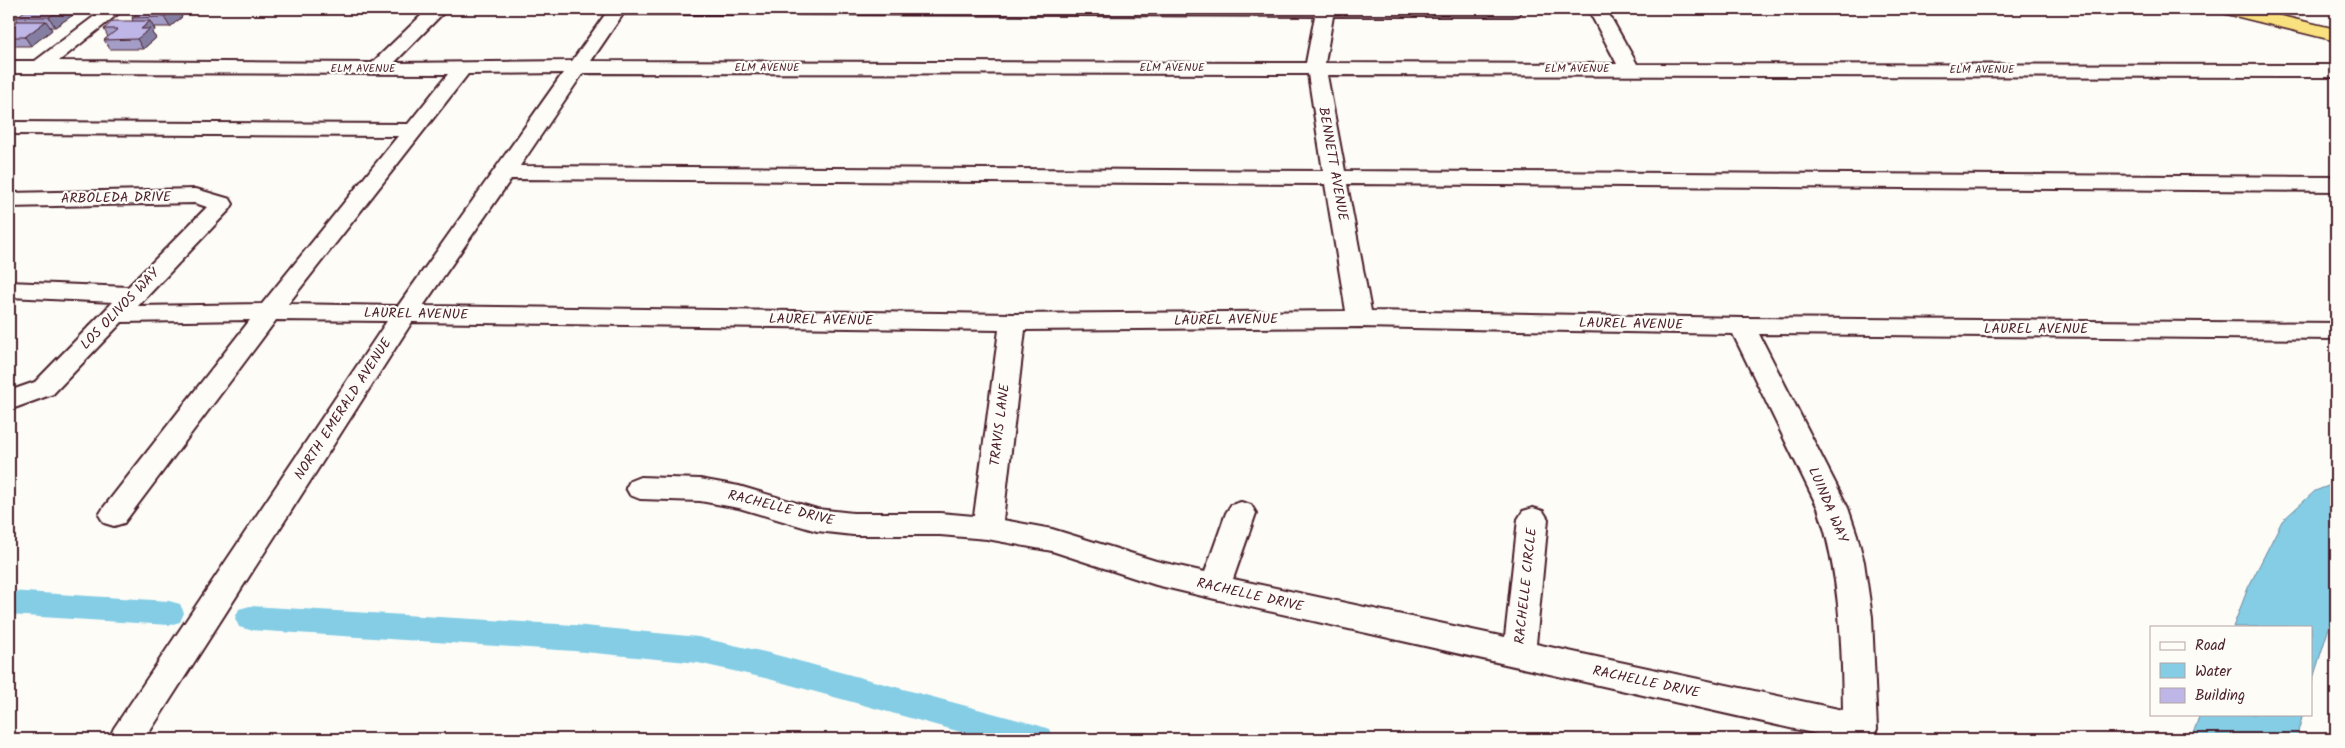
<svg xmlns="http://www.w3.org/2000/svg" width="2345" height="748" font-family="Kalam,sans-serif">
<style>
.water{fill:#84cde5;stroke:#6d879b}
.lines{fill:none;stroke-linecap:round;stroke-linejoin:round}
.canal{fill:#84cde5;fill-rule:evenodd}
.minor-casing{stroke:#4a1f2b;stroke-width:4}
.highway-casing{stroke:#4a1f2b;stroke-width:3}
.minor{fill:#fdfcf7;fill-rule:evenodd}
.highway{fill:#fae180;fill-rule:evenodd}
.wall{fill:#a39dc7;stroke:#4a1f2b}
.shaded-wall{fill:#847fa2;stroke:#4a1f2b}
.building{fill:#bdb6e7;stroke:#4a1f2b}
.labels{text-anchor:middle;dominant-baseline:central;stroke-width:4.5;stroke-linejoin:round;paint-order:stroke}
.far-street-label{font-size:11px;fill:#4a1f2b;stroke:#fdfcf7}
.street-label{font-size:14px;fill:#4a1f2b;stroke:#fdfcf7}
</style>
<rect width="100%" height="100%" fill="#fdfcf7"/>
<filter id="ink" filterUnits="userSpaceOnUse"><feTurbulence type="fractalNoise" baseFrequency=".02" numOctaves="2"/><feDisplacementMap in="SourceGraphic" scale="10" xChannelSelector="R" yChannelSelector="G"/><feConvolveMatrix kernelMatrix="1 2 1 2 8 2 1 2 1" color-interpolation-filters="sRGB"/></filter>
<g filter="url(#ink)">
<!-- water -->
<g class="water">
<polygon points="2336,483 2336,605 2311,685 2311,627 2233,627 2248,588 2282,521 2315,491"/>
<polygon points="2200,714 2303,714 2296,739 2191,739"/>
</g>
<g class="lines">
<!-- canal -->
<g class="canal">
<polygon points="9,591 169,601 180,604 184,613 180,622 169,625 9,615"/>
<polygon points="250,606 574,625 698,637 769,653 1037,725 1049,729 1053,739 986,739 769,679 698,663 574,651 250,630 239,627 235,618 239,609"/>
</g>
<defs>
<path id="minor" d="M 104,9 L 124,9 L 59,61 L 372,63 L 428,9 L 447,9 L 394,63 L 572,61 L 609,9 L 744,9 L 741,13 L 735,14 L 623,14 L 591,61 L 1306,63 L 1315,16 L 800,14 L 794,13 L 791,9 L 1520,9 L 1521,11 L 1518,15 L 1512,16 L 1333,16 L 1325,63 L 1617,64 L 1588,9 L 1606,9 L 1637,64 L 2336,65 L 2336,77 L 1327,75 L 1345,171 L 2336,177 L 2336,191 L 1347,184 L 1371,311 L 1742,318 L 2336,323 L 2336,339 L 1759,334 L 1848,508 L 1857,535 L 1864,562 L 1872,617 L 1877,729 L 1872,739 L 1839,739 L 1215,599 L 1156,585 L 1052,551 L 987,539 L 940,535 L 853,535 L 817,531 L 739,508 L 700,501 L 640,499 L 630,495 L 626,488 L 630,481 L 640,477 L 700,479 L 739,486 L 817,509 L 853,513 L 940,513 L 974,516 L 999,330 L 412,322 L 145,739 L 109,739 L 114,728 L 387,321 L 276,320 L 124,523 L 114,526 L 104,523 L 99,515 L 104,507 L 250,320 L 122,322 L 53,394 L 9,410 L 9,391 L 35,382 L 113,302 L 9,297 L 9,282 L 128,287 L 207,207 L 195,203 L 9,207 L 9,193 L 196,189 L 230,199 L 233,204 L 230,209 L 138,306 L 262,304 L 398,136 L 9,134 L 9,122 L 408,124 L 448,74 L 9,73 L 9,61 L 35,61 ZM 563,73 L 398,306 L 288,304 L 468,74 ZM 583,73 L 1308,74 L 1323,171 L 520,166 ZM 511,179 L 1325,184 L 1346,311 L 1013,314 L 423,306 ZM 1360,327 L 1733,334 L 1818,508 C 1840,574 1842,641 1843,710 L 1536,644 L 1548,519 L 1543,511 L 1533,508 L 1523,511 L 1518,519 L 1505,637 L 1233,579 L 1256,513 L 1251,505 L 1241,502 L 1231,505 L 1226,513 L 1205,572 L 1156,561 L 1052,529 L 1003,520 L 1025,330 Z"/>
<polygon id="highway" points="2221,9 2252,9 2336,29 2336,41 2223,13"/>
</defs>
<!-- minor casing -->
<use href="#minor" class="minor-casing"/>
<!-- highway casing -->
<use href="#highway" class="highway-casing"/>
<!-- minor -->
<use href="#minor" class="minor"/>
<!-- highway -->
<use href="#highway" class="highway"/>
</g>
<!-- wall -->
<g class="wall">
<polygon points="82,9 55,27 50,27 52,30 31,46 9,46 9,21 18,21 16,17"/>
<polygon points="129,9 182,9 179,11 182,17 170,27 154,27 155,30 152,33 156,38 143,49 110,49 104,40 108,37 104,29 133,21 132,18 133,16"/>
</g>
<!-- shaded-wall -->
<g class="shaded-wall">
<polygon points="62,9 82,9 55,27 49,17"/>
<polygon points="168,9 182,9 179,11 182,17 170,27 164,17"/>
<polygon points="46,21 52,30 31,46 25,37"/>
<polygon points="150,21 155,30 152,33 156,38 143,49 137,39 141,29"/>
</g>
<!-- building -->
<g class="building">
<polygon points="40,9 62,9 49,17 16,17 25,11 37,11"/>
<polygon points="142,9 175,9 164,17 132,18"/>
<polygon points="9,21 46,21 25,37 9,37"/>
<polygon points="113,21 150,21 141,29 150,29 137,39 104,40 118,29 104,29"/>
</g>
</g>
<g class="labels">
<!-- far-street labels -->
<g class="far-street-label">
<text x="767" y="68">ELM AVENUE</text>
<text x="1172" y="68">ELM AVENUE</text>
<text x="363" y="69">ELM AVENUE</text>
<text x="1577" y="69">ELM AVENUE</text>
<text x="1982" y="70">ELM AVENUE</text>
</g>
<!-- street labels -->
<g class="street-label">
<text transform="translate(1333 164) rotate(80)">BENNETT AVENUE</text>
<text transform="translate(116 198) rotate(-1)">ARBOLEDA DRIVE</text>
<text transform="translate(120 309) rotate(-46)">LOS OLIVOS WAY</text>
<text transform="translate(416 314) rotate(1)">LAUREL AVENUE</text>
<text transform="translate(821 320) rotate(1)">LAUREL AVENUE</text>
<text transform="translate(1226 320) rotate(-1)">LAUREL AVENUE</text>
<text transform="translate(1631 324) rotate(1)">LAUREL AVENUE</text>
<text x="2036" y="329">LAUREL AVENUE</text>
<text transform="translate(343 409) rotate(-57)">NORTH EMERALD AVENUE</text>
<text transform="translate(1000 425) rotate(-83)">TRAVIS LANE</text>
<text transform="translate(1828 505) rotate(67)">LUINDA WAY</text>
<text transform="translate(781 508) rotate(14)">RACHELLE DRIVE</text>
<text transform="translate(1526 586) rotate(-84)">RACHELLE CIRCLE</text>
<text transform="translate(1250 595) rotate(13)">RACHELLE DRIVE</text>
<text transform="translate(1646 682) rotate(12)">RACHELLE DRIVE</text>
</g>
</g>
<!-- margin -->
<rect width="2345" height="748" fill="none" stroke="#fdfcf7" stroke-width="30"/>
<rect x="15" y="15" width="2315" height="718" fill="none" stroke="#4a1f2b" stroke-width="2" filter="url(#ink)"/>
<!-- legend -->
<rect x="2150" y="626" width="162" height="90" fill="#fdfcf7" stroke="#b5a4a5"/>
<rect x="2160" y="642" width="25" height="8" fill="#fdfcf7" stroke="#b5a4a5"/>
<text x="2195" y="650" font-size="15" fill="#4a1f2b">Road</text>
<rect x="2160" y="663" width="25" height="15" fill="#84cde5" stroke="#b5a4a5"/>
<text x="2195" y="676" font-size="15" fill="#4a1f2b">Water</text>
<rect x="2160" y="688" width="25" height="15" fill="#bdb6e7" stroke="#b5a4a5"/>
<text x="2195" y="700" font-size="15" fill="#4a1f2b">Building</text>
</svg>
